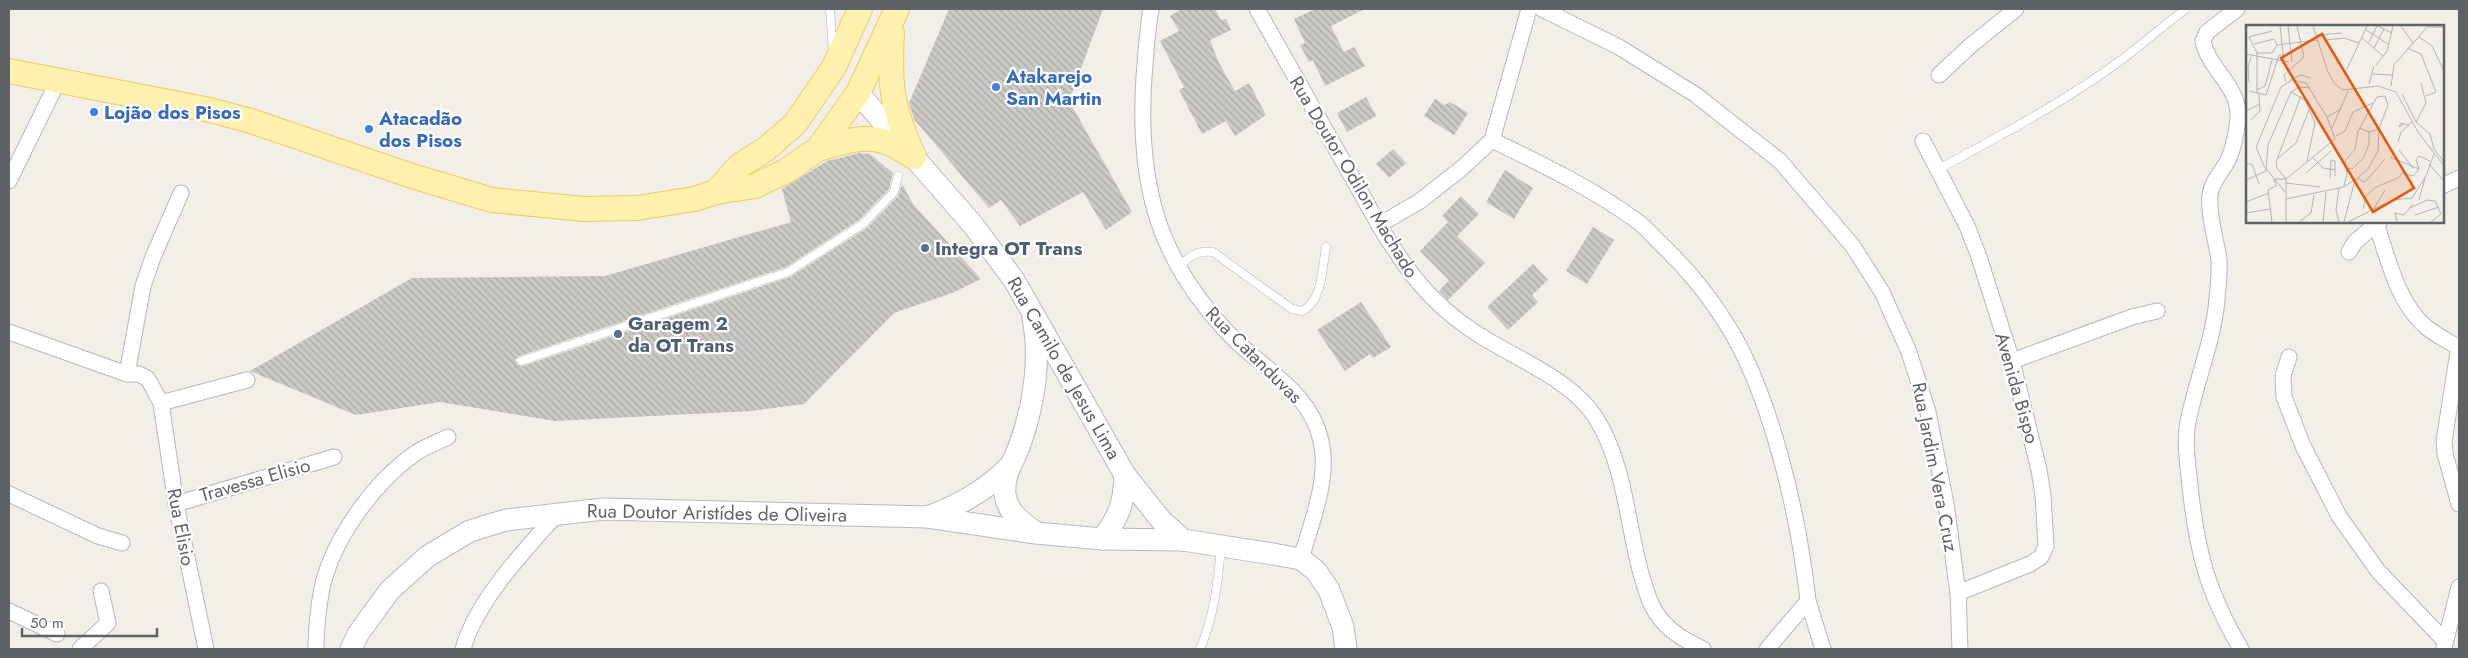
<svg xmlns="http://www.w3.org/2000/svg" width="2468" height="658" font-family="Jost,sans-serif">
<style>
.building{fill:url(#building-back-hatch)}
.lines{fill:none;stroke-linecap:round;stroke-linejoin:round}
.lane-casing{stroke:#b5b8bc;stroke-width:9}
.street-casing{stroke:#b5b8bc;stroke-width:17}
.secondary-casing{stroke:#b6babf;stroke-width:23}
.primary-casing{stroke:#f2c960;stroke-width:26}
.lane{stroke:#fff;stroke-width:8}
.street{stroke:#fff;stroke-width:15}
.secondary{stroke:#fff;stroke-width:21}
.primary{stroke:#fff2af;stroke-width:24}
.shop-dot{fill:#3f7fe0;stroke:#fff;stroke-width:2}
.service-dot{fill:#5c6f8a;stroke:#fff;stroke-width:2}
.labels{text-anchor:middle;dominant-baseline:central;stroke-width:4.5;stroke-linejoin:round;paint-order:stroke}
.shop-label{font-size:19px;font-weight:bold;fill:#366cbe;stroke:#fff;text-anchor:start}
.street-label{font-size:19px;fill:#5f6368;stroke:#fff}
.service-label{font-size:19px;font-weight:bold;fill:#4e5e75;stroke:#fff;text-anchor:start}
.inset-road{fill:none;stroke:#b3b3b1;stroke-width:1}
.view{fill:#e8590c;fill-opacity:0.15;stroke:#e8590c;stroke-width:2.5}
.inset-edge{fill:none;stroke:#5f6368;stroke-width:2.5}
</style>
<defs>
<pattern id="building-back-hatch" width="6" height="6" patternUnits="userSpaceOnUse" patternTransform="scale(1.25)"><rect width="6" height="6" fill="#cccac5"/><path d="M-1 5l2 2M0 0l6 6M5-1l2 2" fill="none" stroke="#a9a8a4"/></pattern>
</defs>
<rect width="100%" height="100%" fill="#f1efe8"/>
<!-- building -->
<g class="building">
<polygon points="949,9 1103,9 1069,101 1132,212 1106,230 1083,192 1020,226 1001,200 989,208 914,119 909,103"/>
<polygon points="1182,9 1215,9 1221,20 1226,19 1231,30 1210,40 1219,63 1235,91 1249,83 1266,115 1235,136 1226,121 1202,134 1179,90 1184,87 1160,41 1179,31 1170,16"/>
<polygon points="1315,9 1365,9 1331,26 1344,52 1354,47 1365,66 1325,86 1313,60 1309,62 1300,45 1305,43 1294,19"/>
<polygon points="1366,97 1376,116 1347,132 1337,113"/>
<polygon points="1435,99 1445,105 1450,102 1468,113 1454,135 1424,116"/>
<polygon points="1393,149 1406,163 1389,178 1376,164"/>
<polygon points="859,153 870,154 893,173 889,189 859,220 786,267 519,356 515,360 518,365 523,366 790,277 867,228 898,196 902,184 913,204 981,279 952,293 894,313 804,404 751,411 555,421 440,402 356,415 250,371 412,278 605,276 791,222 782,189 827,161"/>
<polygon points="1505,170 1533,188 1514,219 1486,202"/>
<polygon points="1461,196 1479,214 1457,236 1485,263 1448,300 1439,291 1449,280 1420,251 1448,222 1442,216"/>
<polygon points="1593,227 1614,240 1587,284 1566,271"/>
<polygon points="1533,264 1548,280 1532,295 1538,302 1508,330 1487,307"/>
<polygon points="1361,302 1391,347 1373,358 1370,354 1345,371 1317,330"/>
</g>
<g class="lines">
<defs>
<g id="lane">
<polyline points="830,9 833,52"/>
<path d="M 1939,169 C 1999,136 2061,104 2117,63 C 2141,46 2162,26 2186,9"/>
<path d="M 1179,267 C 1190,256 1196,250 1213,252 L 1292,309 L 1302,311 C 1323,301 1322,268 1326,247"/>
<polyline points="521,361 788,272 863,224 894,192 898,176"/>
<path d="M 1200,649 C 1214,616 1218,583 1221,547"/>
</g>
<g id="street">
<path d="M 1151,9 C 1147,31 1146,54 1144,77 C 1137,184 1157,261 1234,339 C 1266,371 1311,393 1321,441 C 1330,478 1311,523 1301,559"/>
<path d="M 1257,9 L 1379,225 C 1405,268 1429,302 1473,331 C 1511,357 1571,378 1596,418 C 1624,462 1627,521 1640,570 C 1646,590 1650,609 1665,624 C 1675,635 1690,643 1703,649"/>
<polyline points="1542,9 1619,47 1696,95 1780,161 1852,245 1882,292 1909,352 1928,412 1946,504 1958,593 1960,649"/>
<path d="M 2237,9 L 2207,32 L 2203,41 C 2208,69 2240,86 2238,118 C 2237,131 2233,151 2227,162 C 2221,173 2211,183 2210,195 C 2208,214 2216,240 2219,259 C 2220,272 2218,287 2217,300 C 2213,342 2196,381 2188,422 C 2184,442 2188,465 2190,486 C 2197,552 2207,591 2241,649"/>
<polyline points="1939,75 1970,46 2016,9"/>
<path d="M 1492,140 C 1541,164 1592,188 1637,221 C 1647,228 1655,239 1664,247 C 1687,269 1707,293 1724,320 C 1771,391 1799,517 1808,601 L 1767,649"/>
<polyline points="1923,141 1967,226 1978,254 2012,361 2039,470 2043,495 2046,546 2041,557 2030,564 1958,593"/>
<polyline points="9,181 58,81"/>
<polyline points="2442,186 2459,178"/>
<path d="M 2376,223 C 2388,258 2397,302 2426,327 C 2436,335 2448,341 2459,348"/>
<polyline points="1379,225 1420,201 1462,168 1492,140 1529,9"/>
<polyline points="2349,252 2355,242 2380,221"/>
<polyline points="9,332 127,374 139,374 148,379 161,403 176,504 206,649"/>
<polyline points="2459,346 2444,441 2445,454 2459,504"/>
<polyline points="2289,357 2283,376 2284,397 2303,446 2339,516 2378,571 2445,641"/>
<polyline points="2012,361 2132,317 2157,311"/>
<polyline points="127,374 143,286 153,257 181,193"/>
<polyline points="161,403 247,380"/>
<polyline points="9,494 98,536 122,543"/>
<polyline points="176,504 334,457"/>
<polyline points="1808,601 1823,649"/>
<polyline points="9,611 57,634"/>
<polyline points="2444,648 2459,587"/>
<polyline points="80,649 108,623 101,591"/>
<path d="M 316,649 C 316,628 318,609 322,588 C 333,538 375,481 417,452 C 427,446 438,442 448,437"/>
<path d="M 463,649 C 476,601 525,550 557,514"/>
</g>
<g id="secondary">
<polyline points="858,93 973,225 1014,280 1125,475 1161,520 1183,540"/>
<path d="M 1033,318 C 1041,359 1034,405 1020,444 C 1014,462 1003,474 1005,495 C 1008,513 1021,522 1035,532"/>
<path d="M 930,516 C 960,505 985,491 1008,468"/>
<path d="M 1102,539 C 1119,517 1124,504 1125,475"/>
<polyline points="351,649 358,634 390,590 428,556 470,531 506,520 604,509 927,517 1036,533 1102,539 1183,540 1273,554 1301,559 1316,571 1329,590 1343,627 1346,649"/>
</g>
<g id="primary">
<path d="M 892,33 C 889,87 892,108 914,157"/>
<polyline points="9,71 210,110 251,121 412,176 492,200 584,209 637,208 694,199 716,192 755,186 786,171 818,149 858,93 897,9"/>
<path d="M 818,149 C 840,143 863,134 886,142 C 895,145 905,152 914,157"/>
<polyline points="716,192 739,166 766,149 795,124 834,67 860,9"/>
</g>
</defs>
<!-- lane casing -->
<use href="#lane" class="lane-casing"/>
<!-- street casing -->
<use href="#street" class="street-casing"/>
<!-- secondary casing -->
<use href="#secondary" class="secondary-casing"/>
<!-- primary casing -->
<use href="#primary" class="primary-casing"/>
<!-- lane -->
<use href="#lane" class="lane"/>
<!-- street -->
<use href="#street" class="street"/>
<!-- secondary -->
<use href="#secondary" class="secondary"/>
<!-- primary -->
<use href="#primary" class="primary"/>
</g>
<!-- markers -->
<g class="shop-dot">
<circle cx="996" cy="87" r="5"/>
<circle cx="94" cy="112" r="5"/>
<circle cx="369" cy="129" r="5"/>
</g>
<g class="service-dot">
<circle cx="925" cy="248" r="5"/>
<circle cx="618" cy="334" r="5"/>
</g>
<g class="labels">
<!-- shop labels -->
<g class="shop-label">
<text x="1006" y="76">Atakarejo<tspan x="1006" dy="22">San Martin</tspan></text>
<text x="104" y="112">Lojão dos Pisos</text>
<text x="379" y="118">Atacadão<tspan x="379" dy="22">dos Pisos</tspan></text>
</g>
<!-- street labels -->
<g class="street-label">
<text transform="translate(1354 177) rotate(59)">Rua Doutor Odilon Machado</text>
<text transform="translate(1254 355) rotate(45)">Rua Catanduvas</text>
<text transform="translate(1064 368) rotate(60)">Rua Camilo de Jesus Lima</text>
<text transform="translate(2017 388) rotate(74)">Avenida Bispo</text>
<text transform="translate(1935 467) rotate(79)">Rua Jardim Vera Cruz</text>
<text transform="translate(255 480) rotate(-16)">Travessa Elisio</text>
<text transform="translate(717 513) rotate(1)">Rua Doutor Aristídes de Oliveira</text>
<text transform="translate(181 527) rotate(79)">Rua Elisio</text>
</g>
<!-- service labels -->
<g class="service-label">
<text x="935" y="248">Integra OT Trans</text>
<text x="628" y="323">Garagem 2<tspan x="628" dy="22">da OT Trans</tspan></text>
</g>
</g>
<!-- overview -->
<g transform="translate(2246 25)">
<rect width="198" height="198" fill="#f1efe8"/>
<path class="inset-road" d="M 34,1 L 38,36M 42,1 L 46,37M 67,1 L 82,47 L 89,59 L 97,65 L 132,61 L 150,67 L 172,107 L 198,141M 132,1 L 146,8M 155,1 L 167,18M 182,2 L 198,2M 120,5 L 142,19M 77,9 L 80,15 L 98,13 L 113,18M 71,10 L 96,8M 173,12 L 186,21 L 198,46M 116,13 L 137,31M 123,17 L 131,1M 8,19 L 28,14 L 31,20 L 26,28 L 11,28M 31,20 L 71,15M 128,23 L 138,4M 163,24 L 175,29 L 190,67 L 180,71M 0,29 L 43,37M 130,40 L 141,26 L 147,1M 101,44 L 121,1M 127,49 L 146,50M 44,55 L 55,50 L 65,53M 3,57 L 2,42 L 5,32M 40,57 L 38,50 L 58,32 L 51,1M 123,59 L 128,41M 145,61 L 148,40 L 182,1M 11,65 L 19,61 L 26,35M 3,66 L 20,70 L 33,30 L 38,30M 45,67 L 59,75 L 69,98 L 61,136M 11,68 L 11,28 L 3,12 L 26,6M 156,69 L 170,97 L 184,109 L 188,124 L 198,137M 0,86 L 14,79M 5,95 L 14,86 L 13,69M 170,97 L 180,78 L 175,58M 158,99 L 153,102 L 155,98 L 163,100M 86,103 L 102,66M 113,103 L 123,107 L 133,104M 90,111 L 99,106 L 107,87 L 127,78M 152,117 L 155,107 L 166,97M 153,125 L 167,143M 144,132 L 173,144M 32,133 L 50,118 L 63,85M 67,133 L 77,143 L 89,145M 0,139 L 6,139 L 13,159M 183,139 L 198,156M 100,143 L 106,144 L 118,132 L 123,119 L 123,107M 173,144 L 170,135 L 173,131 L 184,136M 60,148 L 85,126M 84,153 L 85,135 L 89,136 L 89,151M 112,153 L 117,157 L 121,155 L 139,134M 40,154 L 31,143 L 30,137 L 55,71M 0,155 L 20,146 L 22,120 L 45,67 L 53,62 L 64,63M 40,158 L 74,162M 39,167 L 18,141 L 10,122 L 35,62 L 46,55 L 60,58 L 81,92M 40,174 L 93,163 L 97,162 L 110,154 L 122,144 L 132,126 L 133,104 L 142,80 L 139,71 L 131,72 L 112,106 L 109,124 L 99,136 L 101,149 L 98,161M 173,175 L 179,153M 0,177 L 23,168M 164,183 L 181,175 L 189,176 L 195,189 L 185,197M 117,184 L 120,171 L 130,162 L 152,153 L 156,148 L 167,151 L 173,144M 127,185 L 139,165M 0,188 L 24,184M 169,190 L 193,182M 26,197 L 22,165 L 30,161 L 28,154 L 40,154M 40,197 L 40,154 L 89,114 L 81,92 L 95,84M 53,197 L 65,188 L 68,170M 77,197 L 80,167M 93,197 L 90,185 L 93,163M 98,197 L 109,155M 102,197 L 146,175 L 166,173 L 180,151 L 188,129M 151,197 L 149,188 L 158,190 L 167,179"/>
<path class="view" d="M 76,9 L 168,163 L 127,187 L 35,33 Z"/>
<rect width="198" height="198" class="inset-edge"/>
</g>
<!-- border -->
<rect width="2468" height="658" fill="none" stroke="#5f6368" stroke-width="20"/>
<!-- scale -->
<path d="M22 628v8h135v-8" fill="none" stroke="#5f6368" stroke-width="2.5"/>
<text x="30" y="628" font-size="15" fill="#5f6368" stroke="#ffffff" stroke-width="4" paint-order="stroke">50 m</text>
</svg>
